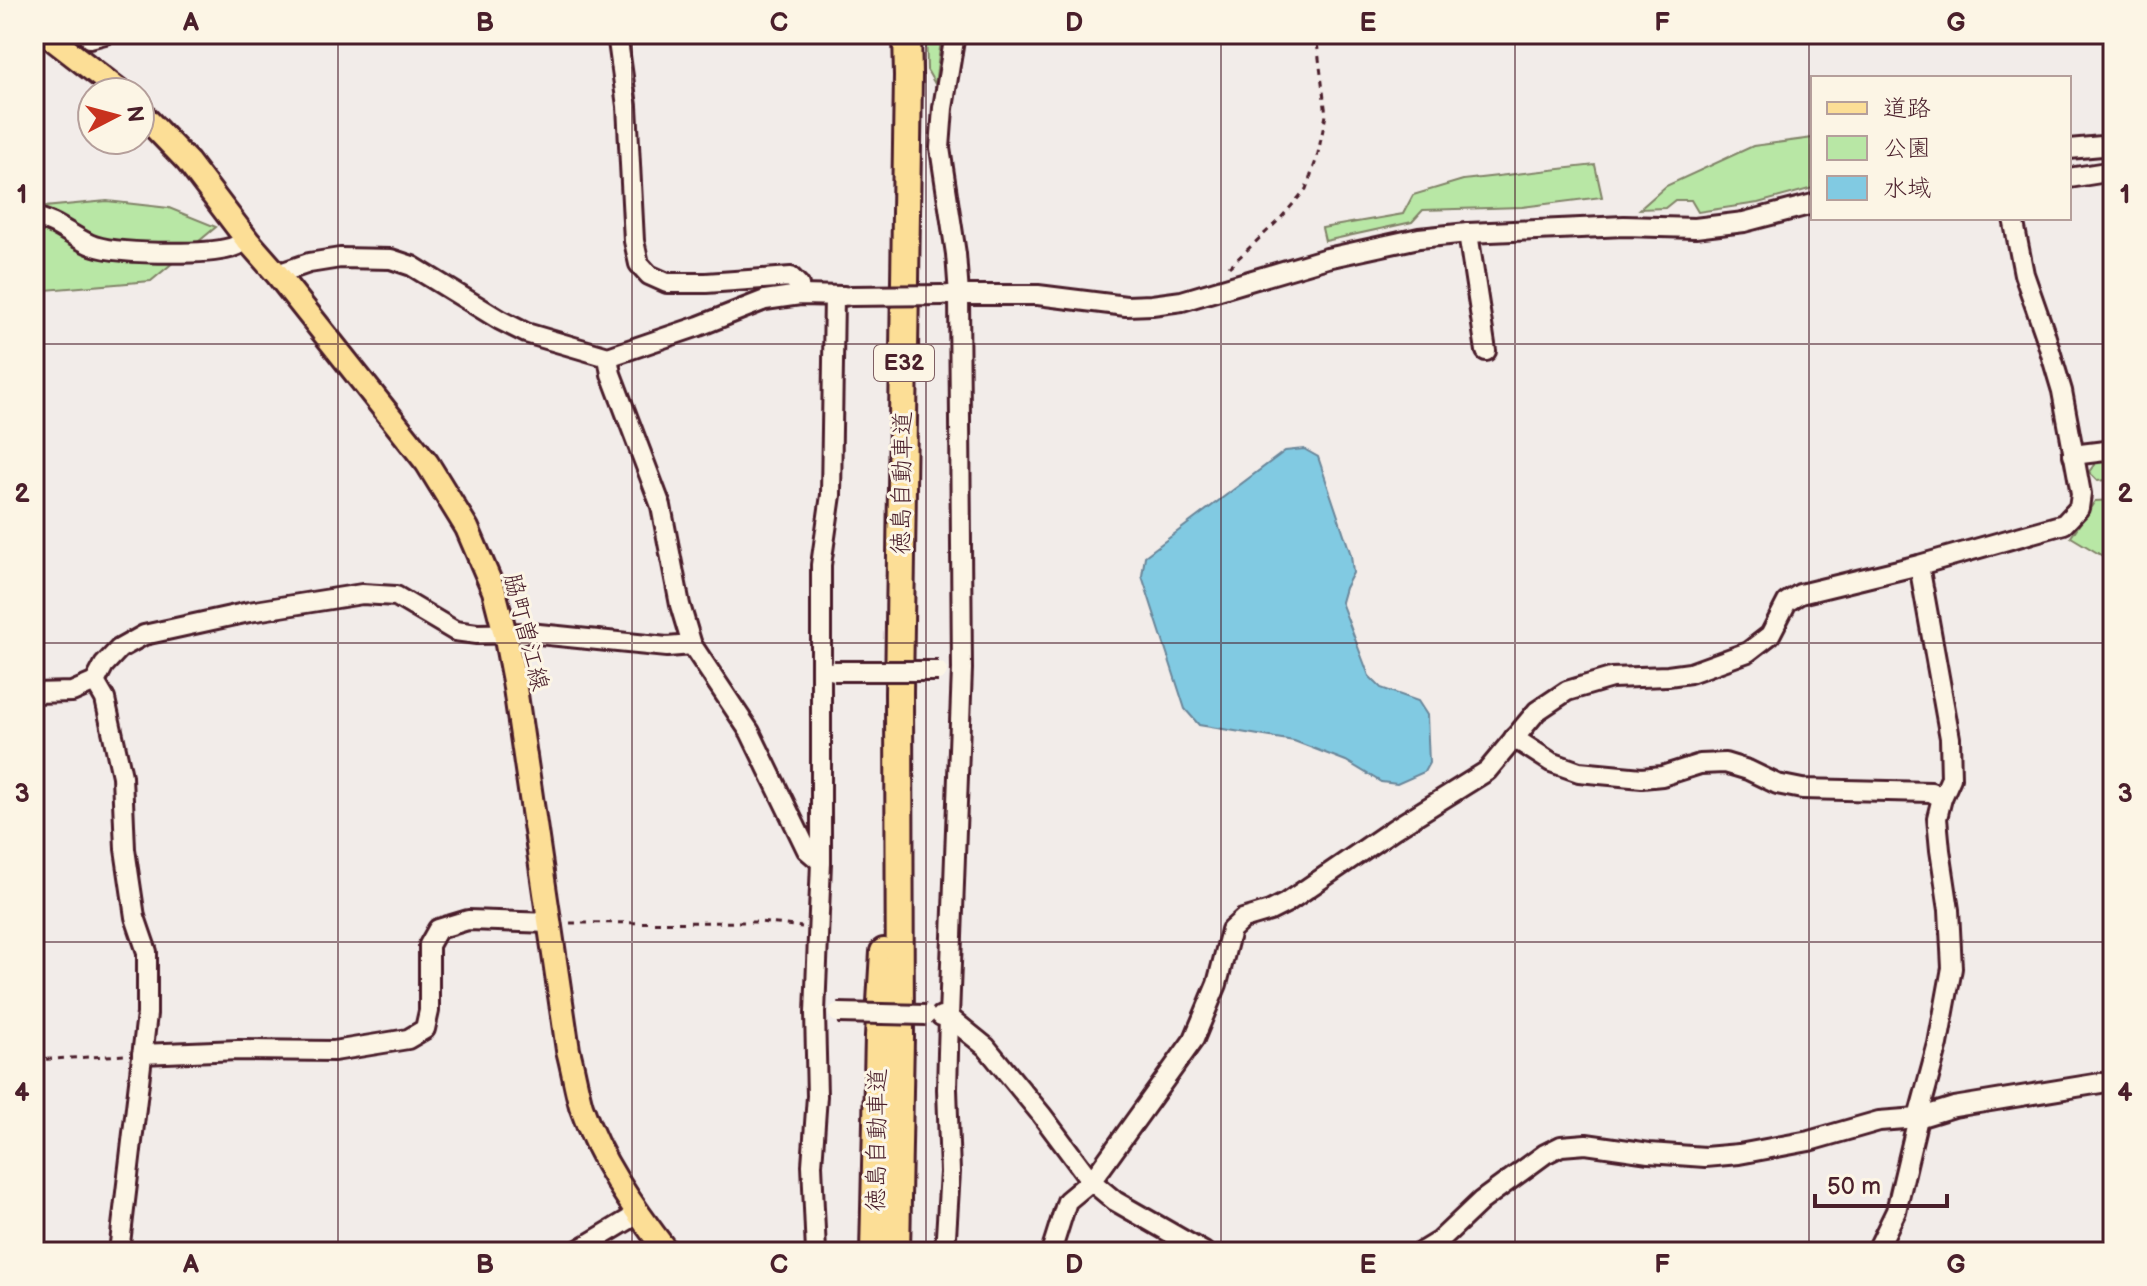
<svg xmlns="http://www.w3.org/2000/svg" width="2147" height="1286" font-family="'Balsamiq Sans','Klee One',sans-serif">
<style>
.green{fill:#b8e7a5;stroke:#818368;stroke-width:2}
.water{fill:#81cae2;stroke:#6b8699;stroke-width:2}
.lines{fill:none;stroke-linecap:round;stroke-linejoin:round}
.minor-casing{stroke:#4a1f2b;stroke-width:24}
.major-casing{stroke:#4a1f2b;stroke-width:28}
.highway-casing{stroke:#4a1f2b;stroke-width:32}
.path{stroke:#4a1f2b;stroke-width:3;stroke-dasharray:6 6;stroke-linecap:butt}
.minor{stroke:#fcf5e5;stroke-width:18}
.major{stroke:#fcde96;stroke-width:22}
.highway{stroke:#fcde96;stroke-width:26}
.minor-bridge-casing{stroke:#4a1f2b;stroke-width:24;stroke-linecap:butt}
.minor-bridge{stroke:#fcf5e5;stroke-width:18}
.grid{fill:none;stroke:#4a1f2b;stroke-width:2;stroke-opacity:0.55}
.labels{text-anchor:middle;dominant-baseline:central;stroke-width:6;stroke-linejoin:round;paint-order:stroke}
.shield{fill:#fcf5e5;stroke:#7f5f63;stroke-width:2}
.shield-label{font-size:22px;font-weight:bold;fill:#4a1f2b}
.street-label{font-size:24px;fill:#4a1f2b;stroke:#fcf5e5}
.neatline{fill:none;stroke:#4a1f2b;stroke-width:3}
.grid-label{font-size:26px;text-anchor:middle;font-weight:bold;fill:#4a1f2b}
</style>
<rect width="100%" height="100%" fill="#f2ece9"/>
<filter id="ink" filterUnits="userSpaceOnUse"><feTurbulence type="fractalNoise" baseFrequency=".0125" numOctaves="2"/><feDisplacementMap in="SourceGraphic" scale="16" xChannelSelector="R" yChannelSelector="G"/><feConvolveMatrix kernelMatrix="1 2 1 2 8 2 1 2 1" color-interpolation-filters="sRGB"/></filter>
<g filter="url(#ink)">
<!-- green -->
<g class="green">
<polygon points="926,34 942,34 935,84 927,70"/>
<polygon points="1813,138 1813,188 1758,203 1698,212 1691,200 1675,200 1665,208 1640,209 1666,186 1753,146"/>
<polygon points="1595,165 1602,197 1522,207 1423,210 1412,222 1325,241 1322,228 1403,214 1413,195 1463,180"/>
<polygon points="107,201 169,208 216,227 151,281 34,291 34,208"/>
<polygon points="2113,460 2113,479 2098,481 2089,472 2096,462"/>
<polygon points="2113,500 2113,557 2106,558 2071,537 2095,501"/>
</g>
<!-- water -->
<polygon class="water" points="1304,449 1318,457 1351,555 1353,573 1345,588 1341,602 1369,676 1381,688 1418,701 1427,715 1429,763 1424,772 1397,784 1381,782 1346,761 1294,741 1199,725 1185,709 1142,576 1145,556 1285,451"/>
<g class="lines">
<defs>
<g id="minor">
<polyline points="617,34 627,106 634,241 639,264 649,275 667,283 706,283 791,277 799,285 800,295"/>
<polyline points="90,38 105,34"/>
<polyline points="2069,149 2113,145"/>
<polyline points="2069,178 2113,171"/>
<path d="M 34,217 C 55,221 70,235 89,244 C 112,255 205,255 230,248 C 236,246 242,243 248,241"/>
<polyline points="1468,233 1486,351"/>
<polyline points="277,274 309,263 340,258 391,259 412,266 500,320 526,333 608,357 699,326 765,300 800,295 844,296"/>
<polyline points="948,295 1038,295 1126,306 1152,305 1182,301 1327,258 1419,238 1468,233 1624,226 1695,228 1744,222 1813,204"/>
<polyline points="608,357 611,374 661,506 680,605 692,645 750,732 807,850 821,862"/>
<polyline points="2073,455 2113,450"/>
<polyline points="95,682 105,699 122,776 125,849 135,917 147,952 147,1014 119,1252"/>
<polyline points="34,693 72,692 95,682 104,665 119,649 144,635 249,612 362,594 396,596 455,631 477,634 529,633 667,647 692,645"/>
<polyline points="1514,738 1551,762 1579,772 1642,778 1662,776 1700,764 1725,763 1748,770 1777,784 1802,789 1931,792 1942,798"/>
<polyline points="941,1016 949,1017 986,1047 1041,1114 1091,1181 1115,1201 1204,1252"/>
<polyline points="142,1054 238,1050 334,1051 408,1039 425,1029 429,1011 429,945 438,929 468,920 550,923"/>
<polyline points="575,1252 638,1214"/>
<polyline points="816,1252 812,1165 817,1096 815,1013 821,862 821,565 831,495 834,296"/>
<polyline points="945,1252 950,1172 947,1089 949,1017 962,669 959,295 956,254 940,148 943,108 955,34"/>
<polyline points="1051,1252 1067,1201 1091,1181 1102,1167 1194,1039 1217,984 1231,930 1243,919 1270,911 1286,903 1394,829 1487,771 1537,711 1567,691 1611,678 1668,676 1690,673 1748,652 1770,635 1787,602 1800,594 1919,565 2064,524 2079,508 2081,494 2062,391 2045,334 2024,274 2013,218"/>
<polyline points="1421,1252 1439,1241 1481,1201 1545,1154 1561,1146 1586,1144 1649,1153 1705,1157 1739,1154 1809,1141 1879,1121 1918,1118 1954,1107 2113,1081"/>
<polyline points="1876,1252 1896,1211 1918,1118 1938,1044 1952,968 1949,910 1940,850 1937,818 1942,798 1951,778 1950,738 1919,565"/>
</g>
<g id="major">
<polyline points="46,34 121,92"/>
<path d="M 140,112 L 188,162 L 248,241 L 277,274 L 427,463 L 467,528 L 494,591 L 505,634 L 514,681 L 568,1050 C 573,1069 576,1088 581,1106 C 599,1159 633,1208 667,1252"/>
</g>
<g id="highway">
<polyline points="874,1252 879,1036 884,952"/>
<polyline points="896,1252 900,1037 899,693 908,76 907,34"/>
</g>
</defs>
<!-- minor casing -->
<use href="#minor" class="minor-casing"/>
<!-- major casing -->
<use href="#major" class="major-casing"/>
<!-- highway casing -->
<use href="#highway" class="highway-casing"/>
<!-- path -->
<g class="path">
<polyline points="1229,267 1280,219 1306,189 1317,158 1326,115 1316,34"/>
<polyline points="570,923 760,922 802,927"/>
<polyline points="34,1060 126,1055"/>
</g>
<!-- minor -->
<use href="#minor" class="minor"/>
<!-- major -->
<use href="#major" class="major"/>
<!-- highway -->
<use href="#highway" class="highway"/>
<defs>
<g id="minor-bridge">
<polyline points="850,296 943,295"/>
<polyline points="834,671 938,671"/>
<polyline points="838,1013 926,1015"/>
</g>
</defs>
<!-- minor-bridge casing -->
<use href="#minor-bridge" class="minor-bridge-casing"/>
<!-- minor-bridge -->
<use href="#minor-bridge" class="minor-bridge"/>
</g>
</g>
<!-- grid -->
<path class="grid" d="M 338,34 L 338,1252M 632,34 L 632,1252M 926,34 L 926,1252M 1221,34 L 1221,1252M 1515,34 L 1515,1252M 1809,34 L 1809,1252M 34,344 L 2113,344M 34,643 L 2113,643M 34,942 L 2113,942"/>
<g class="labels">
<!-- shield labels -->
<rect class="shield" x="874" y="345" width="60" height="36" rx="6"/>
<g class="shield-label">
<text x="904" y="363">E32</text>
</g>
<!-- street labels -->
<g class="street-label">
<text transform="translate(902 483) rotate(-89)">徳島自動車道</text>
<text transform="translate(526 632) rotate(76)">脇町曽江線</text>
<text transform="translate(877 1140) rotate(-89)">徳島自動車道</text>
</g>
</g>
<!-- margin -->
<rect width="2147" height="1286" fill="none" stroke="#fcf5e5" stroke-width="88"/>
<!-- legend -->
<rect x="1811" y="76" width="260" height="144" fill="#fcf5e5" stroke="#b59f9b" stroke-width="2"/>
<rect x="1827" y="102" width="40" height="12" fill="#fcde96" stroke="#b59f9b" stroke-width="2"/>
<text x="1883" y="116" font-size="24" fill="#4a1f2b">道路</text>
<rect x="1827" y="136" width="40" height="24" fill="#b8e7a5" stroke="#b59f9b" stroke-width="2"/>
<text x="1883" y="156" font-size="24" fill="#4a1f2b">公園</text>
<rect x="1827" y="176" width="40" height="24" fill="#81cae2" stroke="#b59f9b" stroke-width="2"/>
<text x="1883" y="196" font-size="24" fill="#4a1f2b">水域</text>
<!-- north arrow -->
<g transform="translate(116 116) rotate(84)"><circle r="38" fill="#fcf5e5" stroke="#b59f9b" stroke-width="2"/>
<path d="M0-6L14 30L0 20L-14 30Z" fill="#c8321e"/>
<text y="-12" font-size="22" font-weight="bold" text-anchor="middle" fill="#4a1f2b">N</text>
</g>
<!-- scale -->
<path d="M1815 1194v12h132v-12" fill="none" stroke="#4a1f2b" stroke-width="4"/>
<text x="1827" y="1194" font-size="24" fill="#4a1f2b" stroke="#fcf5e5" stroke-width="6" paint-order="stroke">50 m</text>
<rect x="44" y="44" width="2059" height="1198" class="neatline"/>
<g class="grid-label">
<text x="191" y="31">A</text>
<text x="485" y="31">B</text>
<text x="779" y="31">C</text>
<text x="1074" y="31">D</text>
<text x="1368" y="31">E</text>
<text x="1662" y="31">F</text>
<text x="1956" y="31">G</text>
<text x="22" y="203">1</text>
<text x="2125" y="203">1</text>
<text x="22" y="502">2</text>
<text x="2125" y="502">2</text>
<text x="22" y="802">3</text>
<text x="2125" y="802">3</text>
<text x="22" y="1101">4</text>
<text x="2125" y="1101">4</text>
<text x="191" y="1273">A</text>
<text x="485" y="1273">B</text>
<text x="779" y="1273">C</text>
<text x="1074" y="1273">D</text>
<text x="1368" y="1273">E</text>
<text x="1662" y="1273">F</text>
<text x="1956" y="1273">G</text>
</g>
</svg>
